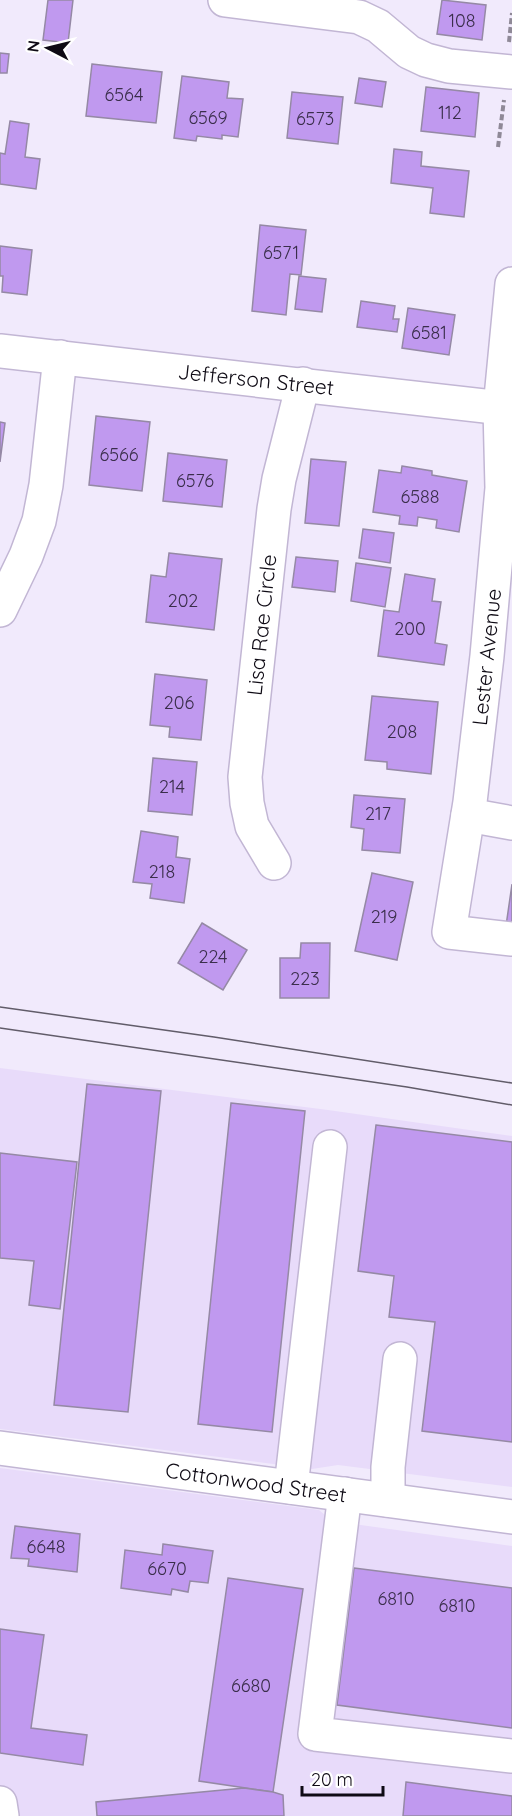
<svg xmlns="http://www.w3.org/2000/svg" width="512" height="1816" font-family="Quicksand,sans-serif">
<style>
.built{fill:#e8dbfa}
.building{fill:#c099ef;stroke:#9589a5;stroke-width:1.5}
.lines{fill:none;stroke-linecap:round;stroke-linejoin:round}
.minor-casing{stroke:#c2b6d4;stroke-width:36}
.path{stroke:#8f8997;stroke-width:4;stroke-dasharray:6 3;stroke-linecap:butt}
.minor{stroke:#fff;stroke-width:33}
.tram{stroke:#615c69;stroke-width:1.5}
.labels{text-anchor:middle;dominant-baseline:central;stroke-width:4.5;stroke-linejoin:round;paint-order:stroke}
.number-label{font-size:18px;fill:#3a2e4b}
.street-label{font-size:21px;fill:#0e0a14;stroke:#fff}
</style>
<rect width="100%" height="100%" fill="#f1eafc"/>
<!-- built -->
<g class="built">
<polygon points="0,1068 328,1110 512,1136 512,1487 338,1465 312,1469 0,1429"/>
<polygon points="0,1468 319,1510 332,1521 512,1546 512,1816 0,1816"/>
</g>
<!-- building -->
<g class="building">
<polygon points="48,0 73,0 68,43 43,40"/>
<polygon points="442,0 486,5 482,40 437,34"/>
<polygon points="0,53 9,54 7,73 0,73"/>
<polygon points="92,64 162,72 156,123 86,116"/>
<polygon points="182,76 229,82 227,98 243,99 238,137 222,135 222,139 197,136 196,141 174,138"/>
<polygon points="359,78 386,82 382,107 355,103"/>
<polygon points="426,87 479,93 475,137 421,131"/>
<polygon points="292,92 343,97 338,144 287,138"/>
<polygon points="10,121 29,124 25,157 40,159 36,189 0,184 0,153 5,154"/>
<polygon points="394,149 422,152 421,166 469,171 464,217 430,213 433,188 391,183"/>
<polygon points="260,225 306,230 301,275 290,274 286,315 252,311"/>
<polygon points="0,246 32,250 27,295 2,292 3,276 0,276"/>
<polygon points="299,276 326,279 322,312 295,309"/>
<polygon points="361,301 395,306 393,319 399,319 397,332 357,327"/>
<polygon points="408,308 455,315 449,355 402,348"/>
<polygon points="96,416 150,422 142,491 89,485"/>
<polygon points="0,422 5,423 0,462"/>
<polygon points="168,453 227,460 222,507 163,501"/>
<polygon points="311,459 346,462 339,526 305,523"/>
<polygon points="402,466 432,471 432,475 467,481 459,532 436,528 437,520 418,517 417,526 399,524 400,516 373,512 379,470 401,473"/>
<polygon points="363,529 394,533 390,563 359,558"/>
<polygon points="169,553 222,559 214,630 146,622 151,575 166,577"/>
<polygon points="296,557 338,561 335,592 292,587"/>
<polygon points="356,563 391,568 385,607 351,601"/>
<polygon points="405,574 435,579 432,601 441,602 435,643 447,645 444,665 378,656 384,610 399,612"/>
<polygon points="155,674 207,680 201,740 169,737 170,727 150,725"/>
<polygon points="372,696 438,702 431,774 387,769 387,762 365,760"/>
<polygon points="153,758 197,762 192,815 148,811"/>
<polygon points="354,795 405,799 400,853 362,850 364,829 351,827"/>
<polygon points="141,831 178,837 176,857 190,859 184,903 150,898 152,884 133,882"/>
<polygon points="372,873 413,882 397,960 355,951"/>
<polygon points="512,884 512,927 506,926"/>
<polygon points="202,923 247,950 223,990 178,963"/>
<polygon points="301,943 330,943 329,998 280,998 280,958 300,958"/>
<polygon points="87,1084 161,1091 128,1412 54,1405"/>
<polygon points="231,1103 305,1111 272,1432 198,1424"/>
<polygon points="376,1125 512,1142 512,1442 422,1431 435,1322 389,1317 394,1276 358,1271"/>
<polygon points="0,1153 77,1162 60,1309 29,1305 34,1261 0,1258"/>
<polygon points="15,1526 80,1534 77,1572 28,1566 29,1559 11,1558"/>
<polygon points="163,1544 213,1551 208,1583 190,1581 188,1592 172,1589 171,1595 121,1588 125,1550 162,1555"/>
<polygon points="354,1568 512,1588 512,1728 337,1705"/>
<polygon points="228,1578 303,1589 273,1792 199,1781"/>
<polygon points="0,1629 44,1635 31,1728 87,1735 83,1765 0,1753"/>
<polygon points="406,1782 512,1796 512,1816 403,1816"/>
<polygon points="244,1788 273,1792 283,1795 284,1816 97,1816 96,1802"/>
</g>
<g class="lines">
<defs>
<g id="minor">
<polyline points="225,0 359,17 378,26 409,52 426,60 449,66 512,72"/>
<polyline points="512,284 500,408 502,488 487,656 470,802 449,932 512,939"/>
<polyline points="0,351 512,409"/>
<polyline points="0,610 26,556 39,521 46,485 60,357"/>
<polyline points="468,815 512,823"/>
<polyline points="274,863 252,826 247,803 245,777 274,509 279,479 303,384"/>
<polyline points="0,1448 512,1517"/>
<polyline points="291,1487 330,1147"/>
<polyline points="345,1494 315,1734 512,1756"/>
<polyline points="388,1500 388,1467 400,1359"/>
<polyline points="0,1803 2,1816"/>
</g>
</defs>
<!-- minor casing -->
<use href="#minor" class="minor-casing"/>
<!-- path -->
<g class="path">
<polyline points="509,42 512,13"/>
<polyline points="498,147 504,100"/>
</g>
<!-- minor -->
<use href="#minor" class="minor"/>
<!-- tram -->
<g class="tram">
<polyline points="0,1007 214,1037 512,1083"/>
<polyline points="0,1028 407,1087 512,1105"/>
</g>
</g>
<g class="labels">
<!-- number labels -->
<g class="number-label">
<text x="462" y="20">108</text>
<text x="124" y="94">6564</text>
<text x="450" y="112">112</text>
<text x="208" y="117">6569</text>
<text x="315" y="118">6573</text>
<text x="281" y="252">6571</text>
<text x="429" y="332">6581</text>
<text x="119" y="454">6566</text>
<text x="195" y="480">6576</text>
<text x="420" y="496">6588</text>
<text x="183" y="600">202</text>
<text x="410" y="628">200</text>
<text x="179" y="702">206</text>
<text x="402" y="731">208</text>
<text x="172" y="786">214</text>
<text x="378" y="813">217</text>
<text x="162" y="871">218</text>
<text x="384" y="916">219</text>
<text x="213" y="956">224</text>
<text x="305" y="978">223</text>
<text x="46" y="1546">6648</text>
<text x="167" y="1568">6670</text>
<text x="396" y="1598">6810</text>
<text x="457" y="1605">6810</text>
<text x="251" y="1685">6680</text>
</g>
<!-- street labels -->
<g class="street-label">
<text transform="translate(256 379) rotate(6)">Jefferson Street</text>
<text transform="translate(261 625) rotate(-84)">Lisa Rae Circle</text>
<text transform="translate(486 657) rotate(-84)">Lester Avenue</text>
<text transform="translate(256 1482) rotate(8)">Cottonwood Street</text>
</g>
</g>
<!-- north arrow -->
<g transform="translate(48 48) rotate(277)" stroke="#ffffff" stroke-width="4.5" paint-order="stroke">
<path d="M0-4.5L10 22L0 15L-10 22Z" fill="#0e0a14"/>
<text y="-9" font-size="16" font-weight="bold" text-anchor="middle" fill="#0e0a14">N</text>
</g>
<!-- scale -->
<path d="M302 1786v9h81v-9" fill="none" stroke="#0e0a14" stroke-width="3"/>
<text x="311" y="1786" font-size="18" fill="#0e0a14" stroke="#ffffff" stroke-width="4.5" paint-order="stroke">20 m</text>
</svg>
